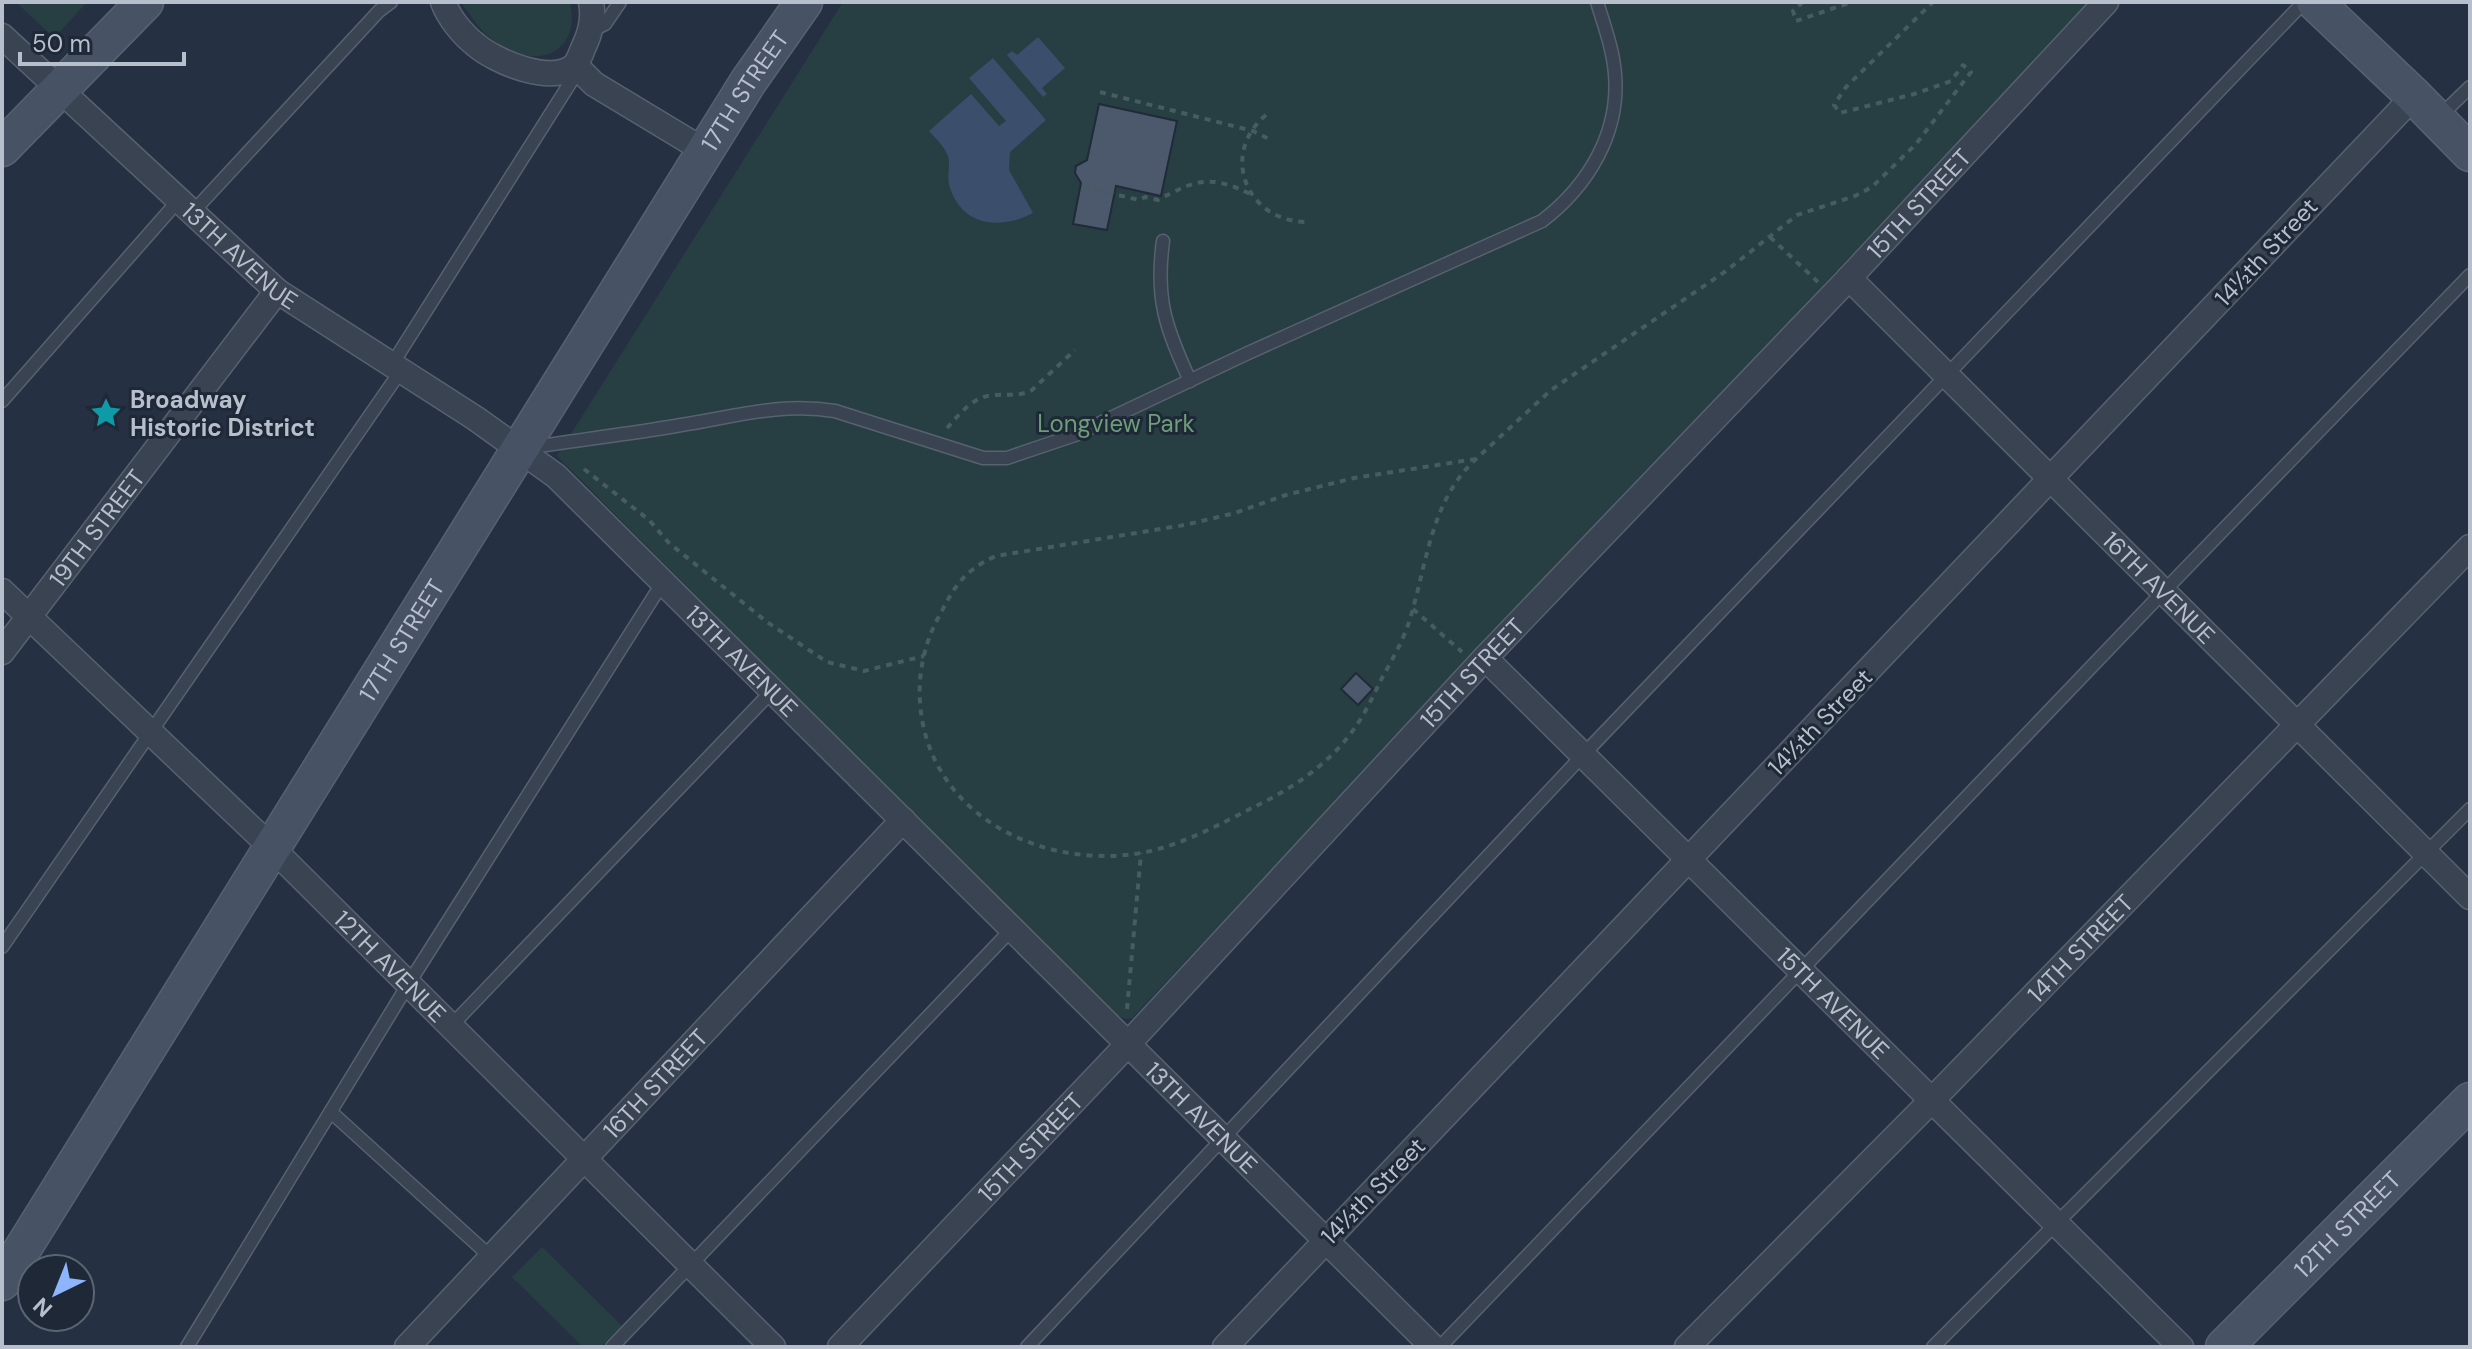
<svg xmlns="http://www.w3.org/2000/svg" width="2472" height="1349" font-family="'DM Sans',sans-serif">
<style>
.green{fill:#273f43}
.water{fill:#3b4e6b}
.building{fill:#4c586b;stroke:#202a39;stroke-width:2}
.lines{fill:none;stroke-linecap:round;stroke-linejoin:round}
.lane-casing{stroke:#58616f;stroke-width:15}
.street-casing{stroke:#58616f;stroke-width:27}
.secondary-casing{stroke:#58616f;stroke-width:39}
.path{stroke:#465c60;stroke-width:4;stroke-dasharray:6 6;stroke-linecap:butt}
.lane{stroke:#3a4352;stroke-width:12}
.street{stroke:#3a4352;stroke-width:24}
.secondary{stroke:#485265;stroke-width:36}
.labels{text-anchor:middle;dominant-baseline:central;stroke-width:6;stroke-linejoin:round;paint-order:stroke}
.street-label{font-size:24px;fill:#b7becc;stroke:#1e2837}
.poi-label{font-size:24px;font-weight:bold;fill:#b7becc;stroke:#1e2837;text-anchor:start}
.park-label{font-size:24px;fill:#6d9d79;stroke:#1e2837}
</style>
<rect width="100%" height="100%" fill="#253142"/>
<!-- green -->
<g class="green">
<polygon points="16,2 87,2 54,38"/>
<path d="M 461,2 L 570,2 C 582,56 532,71 494,41 C 480,31 471,16 461,2 Z"/>
<polygon points="843,2 2090,2 1132,1018 1126,1019 1112,1013 557,456"/>
<polygon points="542,1247 622,1326 601,1347 583,1347 512,1277"/>
</g>
<!-- water -->
<g class="water">
<polygon points="1038,37 1065,68 1042,88 1047,94 1043,97 1007,55 1012,51 1017,55"/>
<path d="M 993,58 L 1046,120 L 1010,152 L 1009,170 L 1033,213 C 1001,230 963,227 950,188 C 946,177 951,166 948,156 C 945,147 935,138 929,131 L 971,94 L 999,126 L 1006,121 L 969,78 Z"/>
</g>
<!-- building -->
<g class="building">
<polygon points="1099,104 1177,121 1161,196 1116,186 1107,230 1073,224 1081,183 1075,173 1076,166 1087,160"/>
<polygon points="1356,673 1373,689 1358,705 1341,689"/>
</g>
<g class="lines">
<defs>
<g id="lane">
<polyline points="591,31 605,24 620,2"/>
<polyline points="2439,117 2470,87"/>
<polyline points="191,214 379,11 391,2"/>
<path d="M 1163,241 C 1155,300 1166,328 1190,381"/>
<polyline points="391,366 579,69"/>
<polyline points="2,401 178,201"/>
<path d="M 527,448 C 578,440 630,434 681,425 C 733,417 781,402 835,411 L 983,458 L 1007,458 L 1075,435 L 1248,353 L 1542,221 C 1588,186 1620,133 1615,74 C 1613,49 1604,25 1597,2"/>
<polyline points="2,947 400,372"/>
<polyline points="452,1025 773,690"/>
<polyline points="331,1112 492,1258"/>
<polyline points="187,1347 409,983 663,582"/>
<polyline points="612,1347 1012,929"/>
<polyline points="1027,1347 1584,754 2304,2"/>
<polyline points="1440,1347 2165,590 2470,275"/>
<polyline points="1933,1347 2470,809"/>
</g>
<g id="street">
<path d="M 443,2 C 449,18 463,35 476,45 C 496,62 551,85 574,66 C 579,61 582,50 585,44 C 591,31 594,17 591,2"/>
<path id="s1" d="M 2,36 L 277,291 L 475,418 L 556,476 L 1433,1347"/>
<polyline points="575,65 594,84 705,151"/>
<path id="s2" d="M 1849,278 L 2470,897"/>
<path id="s3" d="M 2,591 L 271,847 L 773,1347"/>
<path id="s4" d="M 2,652 L 277,291"/>
<path id="s5" d="M 1485,658 L 2181,1347"/>
<path id="s6" d="M 407,1347 L 903,820"/>
<path id="s7" d="M 840,1347 L 1128,1044 L 1485,658 L 1849,278 L 2106,2"/>
<polyline points="1225,1347 2414,96"/>
<path id="s8" d="M 1687,1347 L 1932,1100 L 2470,547"/>
</g>
<g id="secondary">
<polyline points="2315,2 2414,96 2470,153"/>
<polyline points="2,148 145,2"/>
<path id="s9" d="M 2,1282 L 748,82 L 804,2"/>
<path id="s10" d="M 2224,1347 L 2470,1101"/>
</g>
</defs>
<!-- lane casing -->
<use href="#lane" class="lane-casing"/>
<!-- street casing -->
<use href="#street" class="street-casing"/>
<!-- secondary casing -->
<use href="#secondary" class="secondary-casing"/>
<!-- path -->
<g class="path">
<polyline points="1803,2 1793,11 1796,21 1852,2"/>
<polyline points="1100,92 1253,131 1269,139"/>
<path d="M 1266,115 C 1220,153 1245,220 1305,222"/>
<path d="M 1084,187 L 1139,200 L 1145,197 L 1158,200 C 1195,180 1210,174 1250,194"/>
<polyline points="1770,237 1818,282"/>
<path d="M 947,428 C 960,414 973,396 994,395 C 1008,394 1019,397 1032,390 L 1075,350"/>
<path d="M 1476,459 L 1354,478 L 1286,495 L 1235,513 L 1185,525 L 996,556 C 961,572 954,588 937,620 C 924,645 918,675 920,702 C 927,813 1039,870 1141,853 C 1181,846 1222,823 1258,805 C 1295,787 1333,761 1356,726 C 1366,712 1374,694 1382,678 C 1392,660 1404,639 1410,619 C 1427,563 1431,500 1476,459 L 1551,390 L 1726,271 L 1797,215 L 1855,196 L 1872,187 L 1916,144 L 1971,72 L 1963,65 L 1951,81 L 1914,94 L 1840,113 L 1834,105 L 1846,87 L 1933,2"/>
<polyline points="584,469 649,520 669,543 767,622 827,662 864,671 924,656"/>
<polyline points="1413,609 1462,652"/>
<polyline points="1127,1009 1141,853"/>
</g>
<!-- lane -->
<use href="#lane" class="lane"/>
<!-- street -->
<use href="#street" class="street"/>
<!-- secondary -->
<use href="#secondary" class="secondary"/>
</g>
<!-- icons -->
<defs>
<symbol id="sight-bare" viewBox="-9 -9 18 18"><path d="M0-6L1.8-2.2L6-1.7L2.9 1.2L3.7 5.4L0 3.3L-3.7 5.4L-2.9 1.2L-6-1.7L-1.8-2.2Z" fill="#0f9aa8" stroke="#1e2837" stroke-width="2.5" paint-order="stroke"/></symbol>
</defs>
<g fill-rule="evenodd">
<use href="#sight-bare" x="84" y="391" width="44" height="44"/>
</g>
<g class="labels">
<!-- street labels -->
<g class="street-label">
<text stroke="none"><textPath href="#s9" startOffset="1404">17TH STREET</textPath></text>
<text stroke="none"><textPath href="#s7" startOffset="1572">15TH STREET</textPath></text>
<text transform="translate(2266 252) rotate(-47)">14½th Street</text>
<text stroke="none"><textPath href="#s1" startOffset="324">13TH AVENUE</textPath></text>
<text stroke="none"><textPath href="#s4" startOffset="156">19TH STREET</textPath></text>
<text stroke="none"><textPath href="#s2" startOffset="438">16TH AVENUE</textPath></text>
<text stroke="none"><textPath href="#s9" startOffset="756">17TH STREET</textPath></text>
<text stroke="none"><textPath href="#s1" startOffset="972">13TH AVENUE</textPath></text>
<text stroke="none"><textPath href="#s7" startOffset="924">15TH STREET</textPath></text>
<text transform="translate(1820 722) rotate(-46)">14½th Street</text>
<text stroke="none"><textPath href="#s8" startOffset="560">14TH STREET</textPath></text>
<text stroke="none"><textPath href="#s3" startOffset="540">12TH AVENUE</textPath></text>
<text stroke="none"><textPath href="#s5" startOffset="490">15TH AVENUE</textPath></text>
<text stroke="none"><textPath href="#s6" startOffset="362">16TH STREET</textPath></text>
<text stroke="none"><textPath href="#s1" startOffset="1620">13TH AVENUE</textPath></text>
<text stroke="none"><textPath href="#s7" startOffset="276">15TH STREET</textPath></text>
<text transform="translate(1373 1191) rotate(-46)">14½th Street</text>
<text stroke="none"><textPath href="#s10" startOffset="174">12TH STREET</textPath></text>
</g>
<!-- poi labels -->
<g class="poi-label">
<text x="130" y="399">Broadway<tspan x="130" dy="28">Historic District</tspan></text>
</g>
<!-- park labels -->
<g class="park-label">
<text x="1116" y="423">Longview Park</text>
</g>
</g>
<!-- border -->
<rect width="2472" height="1349" fill="none" stroke="#b7becc" stroke-width="8"/>
<!-- north arrow -->
<g transform="translate(56 1293) rotate(223)"><circle r="38" fill="#1e2837" stroke="#5b6473" stroke-width="2"/>
<path d="M0-6L14 30L0 20L-14 30Z" fill="#8db5fb"/>
<text y="-12" font-size="22" font-weight="bold" text-anchor="middle" fill="#b7becc">N</text>
</g>
<!-- scale -->
<path d="M20 52v12h164v-12" fill="none" stroke="#b7becc" stroke-width="4"/>
<text x="32" y="52" font-size="24" fill="#b7becc" stroke="#1e2837" stroke-width="6" paint-order="stroke">50 m</text>
</svg>
